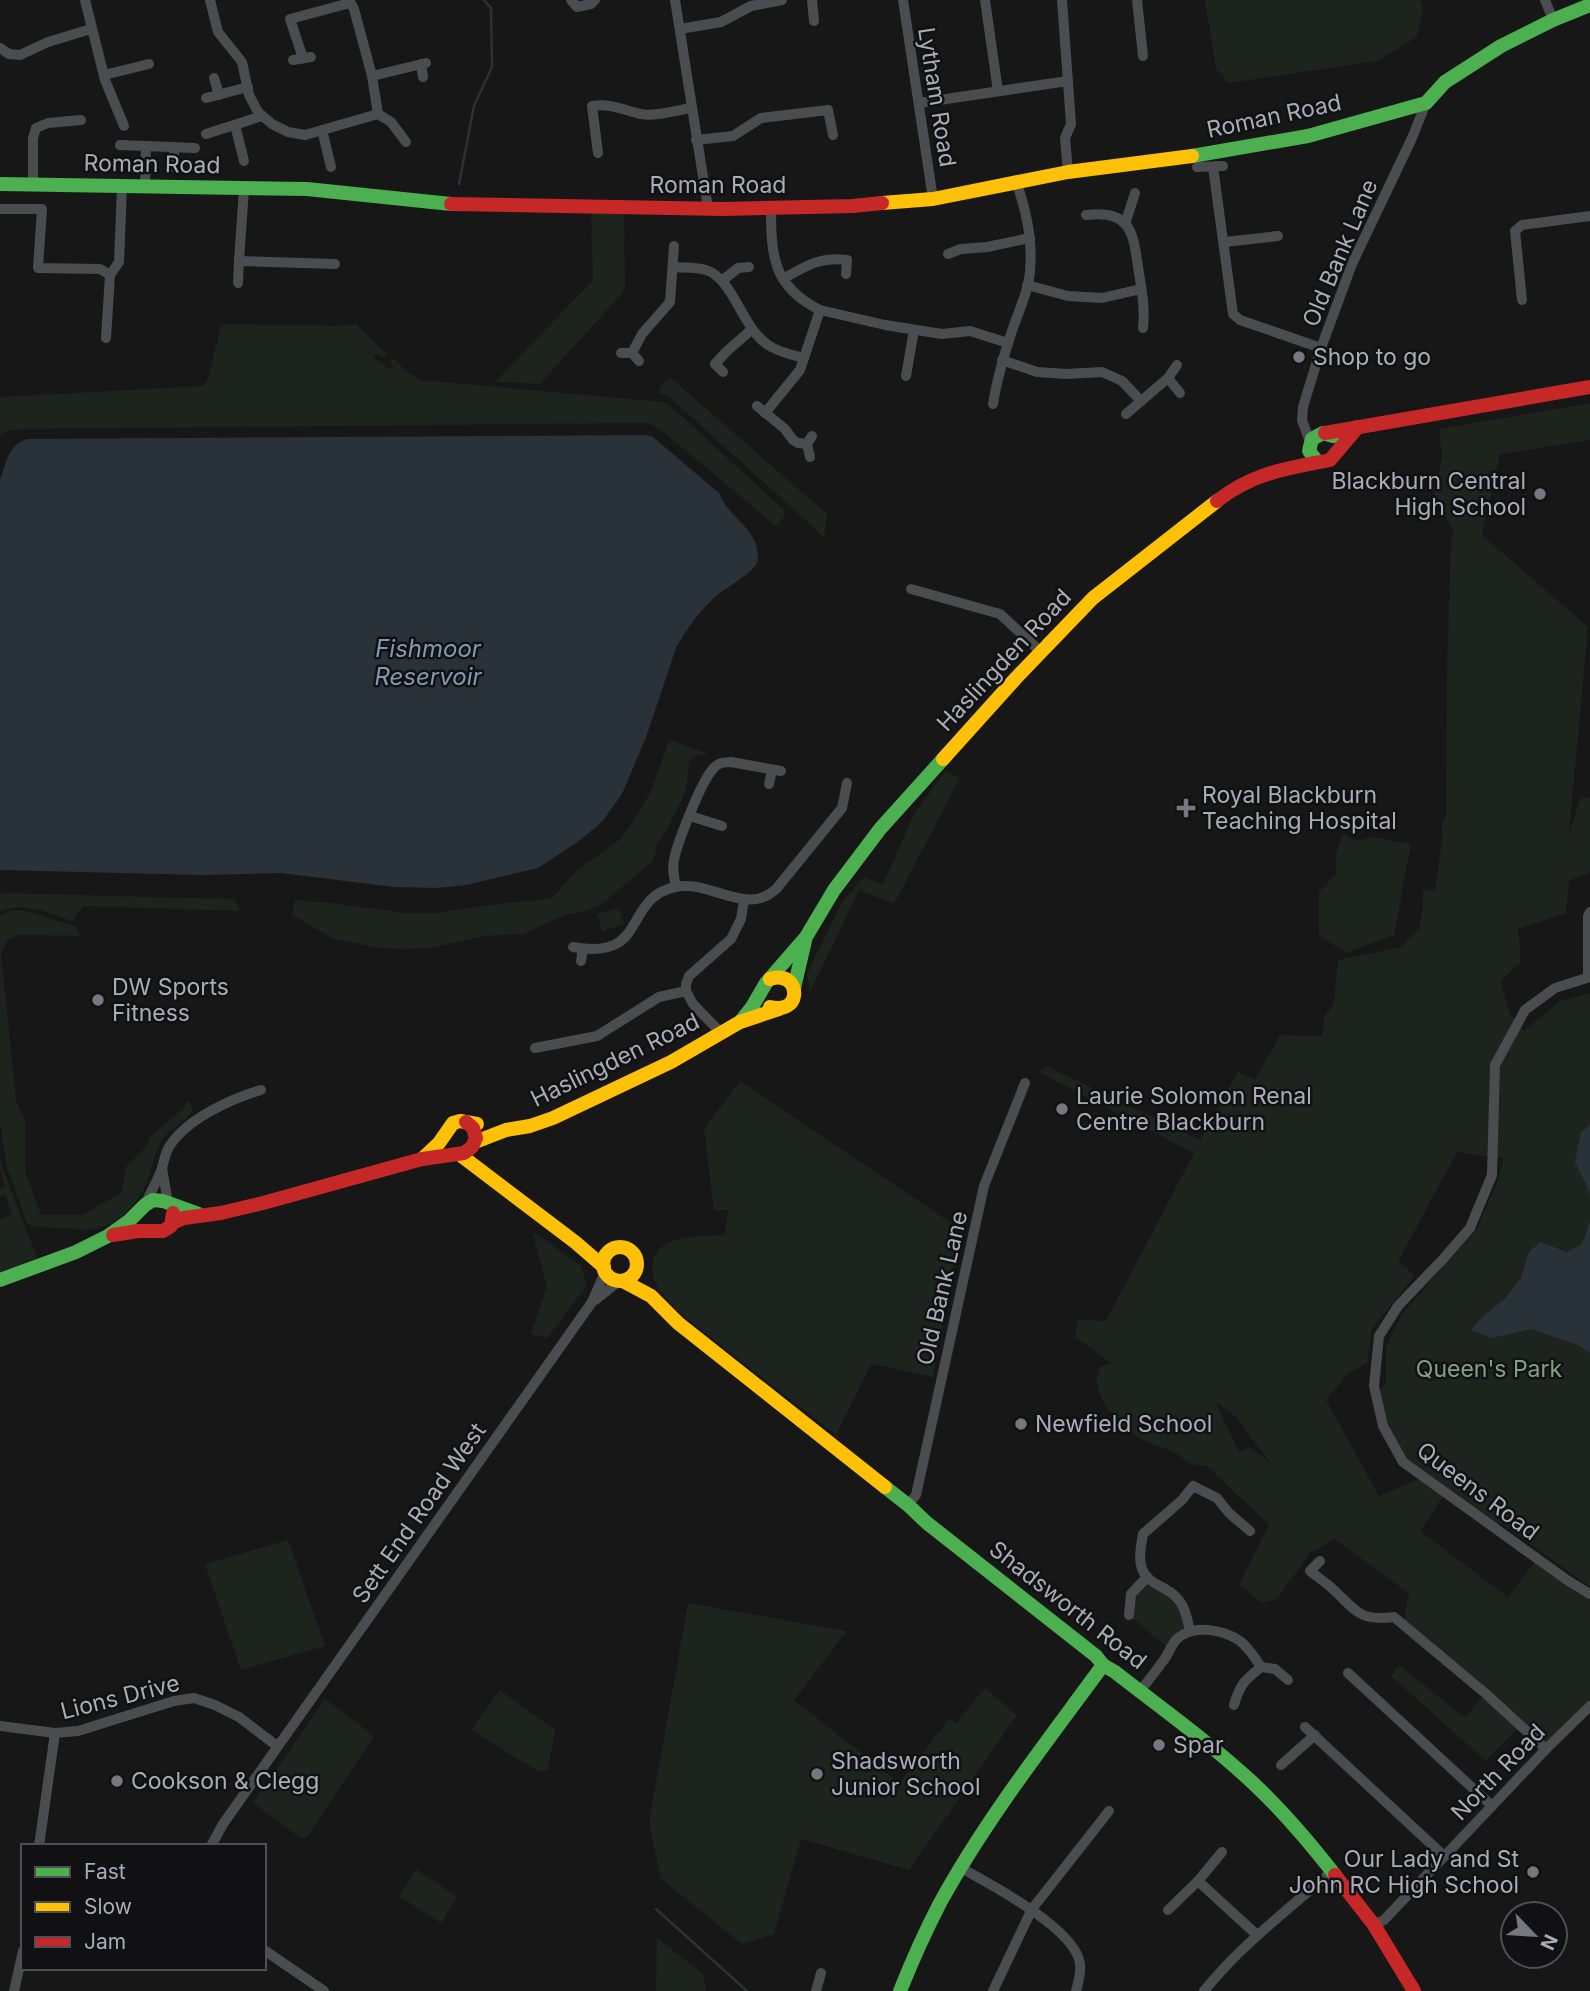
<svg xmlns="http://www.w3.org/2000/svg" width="1590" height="1991" font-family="Inter,sans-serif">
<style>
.green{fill:#1d241e;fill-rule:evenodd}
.water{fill:#2a3239}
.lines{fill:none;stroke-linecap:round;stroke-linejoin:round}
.stream{stroke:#2a3239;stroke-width:2.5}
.street{stroke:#4b4c50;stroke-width:10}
.fast{stroke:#4caf50;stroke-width:14}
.slow{stroke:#ffc107;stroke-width:14}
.jam{stroke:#c62828;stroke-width:14}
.poi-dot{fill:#757880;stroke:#111113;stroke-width:2.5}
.labels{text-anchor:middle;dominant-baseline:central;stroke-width:5;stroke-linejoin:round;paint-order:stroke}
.street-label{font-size:23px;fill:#a8adb8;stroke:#111113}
.poi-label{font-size:23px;fill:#a8adb8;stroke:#111113;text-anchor:start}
.park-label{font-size:23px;fill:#7fa381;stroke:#111113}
.water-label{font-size:24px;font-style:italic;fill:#7f9bb3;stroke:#111113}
</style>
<rect width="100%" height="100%" fill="#171717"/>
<!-- green -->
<g class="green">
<polygon points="1205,0 1420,0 1423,9 1417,37 1377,61 1229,83 1216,69"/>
<polygon points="591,209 624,209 625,290 540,384 495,382 593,280"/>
<polygon points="221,324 337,326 356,324 388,355 384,357 375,354 373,358 390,369 393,367 391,362 392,358 410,374 421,380 664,402 675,410 782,508 785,515 777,527 660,429 649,423 21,429 5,432 0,437 0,397 203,386 208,380"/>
<polygon points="670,377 827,514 824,537 676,403 670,398 660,393 660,387"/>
<path d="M 1590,403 L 1590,440 L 1500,454 L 1482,535 L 1588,627 L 1569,833 L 1581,797 L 1590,798 L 1590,872 L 1569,881 L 1566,913 L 1518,929 L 1521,962 L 1500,981 L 1510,1014 L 1524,1031 L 1560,1001 L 1590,993 L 1590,1587 L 1501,1523 L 1494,1528 L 1445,1493 L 1420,1531 L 1508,1597 L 1537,1559 L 1590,1593 L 1590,1706 L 1546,1749 L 1519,1727 L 1486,1761 L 1391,1676 L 1399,1665 L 1465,1718 L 1482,1697 L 1402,1631 L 1409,1593 L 1334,1539 L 1310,1553 L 1277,1599 L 1262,1603 L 1239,1585 L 1269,1525 L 1207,1466 L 1190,1464 C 1176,1449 1158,1448 1141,1439 C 1121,1428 1101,1407 1097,1383 C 1096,1378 1099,1372 1100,1367 L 1111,1363 L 1075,1337 L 1077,1319 L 1106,1321 L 1194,1153 L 1039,1072 L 1047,1066 L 1200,1140 L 1238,1072 L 1255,1080 L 1280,1035 L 1322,1036 L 1324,1017 L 1334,1004 L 1338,960 L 1401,947 L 1419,928 L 1423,906 L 1423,891 L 1435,890 L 1443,836 L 1441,826 L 1446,815 L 1447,674 L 1451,541 L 1453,531 L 1434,493 L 1442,459 L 1439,429 ZM 1457,1152 L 1502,1158 L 1503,1160 L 1498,1181 L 1477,1228 L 1402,1314 L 1386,1347 L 1386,1384 L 1376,1395 L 1403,1462 L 1424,1477 L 1379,1496 L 1326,1400 L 1349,1373 L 1367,1363 L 1372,1329 L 1415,1275 L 1398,1262 ZM 1215,1401 L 1235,1416 L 1271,1464 L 1250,1447 L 1239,1452 Z"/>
<polygon points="669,740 709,754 696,756 689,762 687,783 684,795 667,830 657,843 654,860 602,904 588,910 562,916 523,934 485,936 430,948 404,949 380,948 334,939 292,915 295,900 331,903 406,913 435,913 497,904 540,900 552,898 576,871 619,840 634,821 651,791"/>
<polygon points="946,771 960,778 894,904 859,890 810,992 807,974 842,902 864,877 883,885 913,816"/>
<polygon points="1343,833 1357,841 1372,837 1411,844 1394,935 1346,953 1319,935 1319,892 1336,874 1336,854"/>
<path d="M 0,893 L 234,899 L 239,908 L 238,911 L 83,906 L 72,921 C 45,912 28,902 0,911 Z"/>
<polygon points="619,908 624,924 602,931 597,914"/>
<path d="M 13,910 L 26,911 L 75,926 L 80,936 L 17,935 L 7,941 L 1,953 L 16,1102 L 25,1120 L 25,1171 L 41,1215 L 83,1215 L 122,1192 L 125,1168 L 147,1146 L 151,1136 L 185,1107 L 186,1102 L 191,1103 L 193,1110 C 186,1122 170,1128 162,1140 C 153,1154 152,1172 145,1187 C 135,1207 115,1227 92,1229 C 83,1230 73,1229 65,1228 C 52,1228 38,1228 27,1224 L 6,1164 L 0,1122 L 0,915 Z"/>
<path d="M 740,1081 L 960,1229 L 933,1377 L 871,1364 L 836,1435 C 798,1405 760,1376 722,1346 C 701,1329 675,1312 659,1289 C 651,1277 649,1262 659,1250 C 671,1234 707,1236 725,1235 L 728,1210 L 714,1210 L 704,1129 Z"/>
<polygon points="0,1155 3,1169 38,1260 0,1273 0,1219 12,1214 5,1195 0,1196 0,1189 5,1186 0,1171"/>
<polygon points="535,1233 581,1266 587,1285 547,1338 531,1334 547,1287 533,1235"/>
<polygon points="288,1540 325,1646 241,1670 205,1564"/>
<polygon points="1147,1577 1171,1593 1190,1631 1170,1650 1129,1615 1131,1594"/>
<polygon points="688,1603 847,1631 794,1700 899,1783 949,1719 956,1723 985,1688 1017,1715 909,1870 801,1839 774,1934 742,1944 661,1879 649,1822"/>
<polygon points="500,1690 555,1730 548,1770 539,1772 471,1730"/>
<polygon points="325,1699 374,1736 308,1836 302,1839 253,1803"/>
<polygon points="416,1869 457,1897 441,1923 399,1896"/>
<polygon points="657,1938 703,1974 706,1991 656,1991"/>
</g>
<!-- water -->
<g class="water">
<path d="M 646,435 L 653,437 L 720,494 C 726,513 747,523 755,542 C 757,548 759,556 757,563 C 752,573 729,586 720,593 C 702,607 687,628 676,648 L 646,737 L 622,794 L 604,819 L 596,827 L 576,843 L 538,868 L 466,885 L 437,888 L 394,887 L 281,873 L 201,875 L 0,870 L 0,480 C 6,463 8,445 27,439 Z"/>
<polygon points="1590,1124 1590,1196 1589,1191 1575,1162 1581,1132"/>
<polygon points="1590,1221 1590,1353 1578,1345 1531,1329 1492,1338 1471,1330 1483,1316 1505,1299 1521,1278 1529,1252 1540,1242 1567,1252 1582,1244"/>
</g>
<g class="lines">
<!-- stream -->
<g class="stream">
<polyline points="459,184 474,106 492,67 491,8 484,0"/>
<polyline points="656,1909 747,1991"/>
</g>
<!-- street -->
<g class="street">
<polyline points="85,0 105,80 124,126"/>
<polyline points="210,0 218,32 242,62 249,95 258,112 272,124 288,132 305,135 378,114 372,76 354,9 349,0"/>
<polyline points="571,0 577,7 591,4 595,0"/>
<polyline points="675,0 708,208"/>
<polyline points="812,0 814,21"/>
<polyline points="903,0 933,199"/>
<polyline points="985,0 998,91"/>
<polyline points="1062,0 1071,124 1065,138 1068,172"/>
<polyline points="1137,0 1143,56"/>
<polyline points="1545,0 1553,20"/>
<polyline points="680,29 721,22 751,6 782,0"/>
<polyline points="0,48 9,54 20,55 48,42 91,29"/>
<polyline points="303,58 290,19 350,3"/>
<polyline points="293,60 311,57"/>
<polyline points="421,64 423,77"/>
<polyline points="104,75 149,64"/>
<polyline points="372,76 426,63"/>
<polyline points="214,78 219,95"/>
<polyline points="206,98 248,87"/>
<polyline points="919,103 1068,81"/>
<polyline points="378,114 391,122 406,142"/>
<polyline points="235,125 244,161"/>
<polyline points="322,130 331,167"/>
<polyline points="206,134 262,116"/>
<polyline points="696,140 733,136 761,118 828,110 833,135"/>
<polyline points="120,145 195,148"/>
<polyline points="174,147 174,167"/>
<path d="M 598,153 L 592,106 C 610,103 623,110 641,114 C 653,117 678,110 691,108"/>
<polyline points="1197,167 1223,166"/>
<polyline points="1213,167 1233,314 1240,320 1321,348"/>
<polyline points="33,185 33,138 36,128 48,123 81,120"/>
<polyline points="145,187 146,146"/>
<polyline points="244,189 239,261 335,264"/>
<path d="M 771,208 C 771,256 773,287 820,310 L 885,325 L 942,334 L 970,331 L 1008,343"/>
<polyline points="0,209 42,209 38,268 100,269 110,275"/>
<path d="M 1086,215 C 1134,209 1133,236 1139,273 C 1142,292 1145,309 1143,328"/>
<polyline points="1125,224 1135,193"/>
<polyline points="1225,242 1278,236"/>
<polyline points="948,254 961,249 987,247 1030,238"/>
<path d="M 673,267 C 684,268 696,267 706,270 C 734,279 741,327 768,345 C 778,352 792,355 804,358"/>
<path d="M 783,279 C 805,266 822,256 847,260 L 846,274"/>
<polyline points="723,280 738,268 749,267"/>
<polyline points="238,283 239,261"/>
<polyline points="1027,285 1068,296 1102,298 1141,289"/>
<polyline points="1522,300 1515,231 1522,225 1590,216"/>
<polyline points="106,338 110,275 119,262 122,187"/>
<polyline points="621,353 632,353 639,361"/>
<polyline points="632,353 642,334 670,302 674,246"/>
<polyline points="1002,360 1037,372 1066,374 1102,372 1122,381 1141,401"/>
<polyline points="723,372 715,364 726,352 751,330"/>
<polyline points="906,376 914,330"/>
<polyline points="1168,378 1180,393"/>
<path d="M 993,404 C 997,379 1004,355 1012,331 C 1017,316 1024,300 1028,285 C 1035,251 1028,216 1017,184"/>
<polyline points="757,406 785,429 793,440 798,443 807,444"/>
<polyline points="765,413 800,370 820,310"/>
<polyline points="1126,414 1168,378 1177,365"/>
<polyline points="1310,442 1302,420 1303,407 1321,348 1352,264 1412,138 1426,103"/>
<polyline points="810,457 807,444 812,436"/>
<polyline points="911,589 1000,614 1041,652"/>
<polyline points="769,784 772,770"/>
<polyline points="690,816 722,826"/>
<path d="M 676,887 C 674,877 672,869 674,860 C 677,843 701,783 712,770 C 717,763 723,762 731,762 L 781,771"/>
<path d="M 573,947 C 649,961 622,899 675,887 C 710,879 748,918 777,888 L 842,808 L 847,783"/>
<polyline points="581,961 583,949"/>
<polyline points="1588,977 1588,916 1590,912"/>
<polyline points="1590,977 1555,988 1525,1010 1495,1065 1492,1175 1470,1228 1444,1258 1398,1306 1379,1336 1374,1386 1383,1426 1403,1462 1567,1580 1590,1594"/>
<polyline points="686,991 686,984 689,976 731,939 741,919 744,900"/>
<polyline points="535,1048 597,1036 659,997 686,991 693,1004 721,1033"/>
<polyline points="162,1168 168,1203"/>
<path d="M 146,1203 C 151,1191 158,1180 162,1168 C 164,1161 165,1154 169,1147 C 186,1119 231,1099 261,1090"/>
<polyline points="595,1300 619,1281"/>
<polyline points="908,1505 916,1495 984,1186 1025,1083"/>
<path d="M 1320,1561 L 1310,1571 C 1319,1578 1328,1584 1336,1592 C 1358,1613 1361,1621 1394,1617 L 1485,1693 L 1546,1749"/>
<polyline points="1129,1615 1131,1594 1147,1577"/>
<path d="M 1190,1631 C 1187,1618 1185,1605 1175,1596 C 1167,1588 1154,1585 1147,1577 C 1136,1565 1141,1547 1143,1534 L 1182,1500 L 1193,1486 L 1217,1498 L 1229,1513 L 1250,1531"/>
<polyline points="1348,1673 1492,1806"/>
<path d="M 1140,1691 C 1148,1681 1156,1671 1163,1661 C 1169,1654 1171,1644 1178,1638 C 1195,1624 1224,1630 1240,1641 C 1249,1648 1255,1658 1261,1667 L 1275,1669 L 1288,1680"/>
<path d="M 1234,1705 C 1240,1684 1244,1681 1261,1667"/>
<polyline points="0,1726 55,1733 78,1731 174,1701 194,1698 215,1705 239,1717 277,1746"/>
<polyline points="1305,1727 1444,1856"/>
<polyline points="1281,1765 1315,1735"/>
<polyline points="39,1846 55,1733"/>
<polyline points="211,1846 223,1824 592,1302 605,1272"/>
<path d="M 961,1868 C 990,1884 1076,1929 1080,1964 C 1081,1972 1078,1984 1076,1991"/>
<polyline points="1198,1881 1257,1935"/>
<polyline points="1168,1910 1198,1881 1222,1852"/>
<polyline points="1374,1925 1384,1920 1546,1749 1590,1706"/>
<polyline points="264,1950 324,1991"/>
<polyline points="14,1991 23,1951"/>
<polyline points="816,1991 821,1973"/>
<polyline points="993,1991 1032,1909 1109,1811"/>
<path d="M 1204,1991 C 1241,1945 1288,1910 1332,1871"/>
</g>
<!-- fast -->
<g class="fast">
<polyline points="1192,156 1308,136 1426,103 1445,82 1501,46 1553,20 1590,5"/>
<polyline points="0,184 307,189 451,204"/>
<polyline points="1317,461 1309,451 1312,439 1323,433 1333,436"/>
<polyline points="794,988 805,941"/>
<polyline points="740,1022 752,1007 766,983 806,937 834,890 880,829 943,759"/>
<polyline points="0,1280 76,1252 108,1236 129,1221 145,1205 153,1200 163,1201 199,1214"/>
<path d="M 885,1487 L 908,1505 L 927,1523 L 1096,1656 L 1103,1665 L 1115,1672 C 1161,1708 1210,1743 1253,1783 C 1283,1811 1310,1843 1335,1875"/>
<path d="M 900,1991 C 912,1961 925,1932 940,1903 C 986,1819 1046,1743 1103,1665"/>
</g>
<!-- slow -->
<g class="slow">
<polyline points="882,203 933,199 1068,172 1192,156"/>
<polyline points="943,759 1016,678 1093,598 1217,501"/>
<path d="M 770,979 C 773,978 779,977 782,978 C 799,980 801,1014 770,1007"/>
<polyline points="475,1142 506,1130 530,1126 553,1118 671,1062 740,1022 779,1009"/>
<polyline points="459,1154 575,1242 604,1267"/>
<polyline points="422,1159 439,1143 453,1123 460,1121 477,1124"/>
<circle cx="620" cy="1264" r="17"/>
<polyline points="623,1281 651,1296 678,1323 885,1487"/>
</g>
<!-- jam -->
<g class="jam">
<polyline points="451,204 724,209 853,206 882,203"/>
<polyline points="1325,433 1590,387"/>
<path d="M 1217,501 C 1254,472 1286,469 1330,460 L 1358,427"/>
<polyline points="172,1223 184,1218 221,1213 263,1203 422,1159 464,1153 472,1147 476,1138 473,1128 466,1122"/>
<polyline points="113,1235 138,1231 163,1231 171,1226 173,1213"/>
<polyline points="1335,1875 1374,1925 1414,1991"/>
</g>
</g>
<!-- markers -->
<g class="poi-dot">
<circle cx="1299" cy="357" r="7"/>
<circle cx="1540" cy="494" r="7"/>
<path d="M1182.5 797.5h7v7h7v7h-7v7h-7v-7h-7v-7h7z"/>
<circle cx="98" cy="1000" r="7"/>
<circle cx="1062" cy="1109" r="7"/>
<circle cx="1021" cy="1424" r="7"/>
<circle cx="1159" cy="1745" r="7"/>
<circle cx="817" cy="1774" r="7"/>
<circle cx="117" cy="1781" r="7"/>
<circle cx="1533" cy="1872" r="7"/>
</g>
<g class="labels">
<!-- street labels -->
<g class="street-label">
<text transform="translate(937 97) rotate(81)">Lytham Road</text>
<text transform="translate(1274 116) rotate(-12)">Roman Road</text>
<text transform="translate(152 164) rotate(1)">Roman Road</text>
<text x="718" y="185">Roman Road</text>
<text transform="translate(1340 253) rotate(-67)">Old Bank Lane</text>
<text transform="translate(1004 660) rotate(-47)">Haslingden Road</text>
<text transform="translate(615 1060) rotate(-26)">Haslingden Road</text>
<text transform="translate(942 1288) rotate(-77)">Old Bank Lane</text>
<text transform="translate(1478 1491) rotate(37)">Queens Road</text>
<text transform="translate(419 1513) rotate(-55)">Sett End Road West</text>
<text transform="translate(1068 1605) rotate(38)">Shadsworth Road</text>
<text transform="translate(120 1697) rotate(-14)">Lions Drive</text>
<text transform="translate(1498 1772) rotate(-46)">North Road</text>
</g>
<!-- poi labels -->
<g class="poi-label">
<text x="1313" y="357">Shop to go</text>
<text x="1526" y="481" text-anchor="end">Blackburn Central<tspan x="1526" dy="26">High School</tspan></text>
<text x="1202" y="795">Royal Blackburn<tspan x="1202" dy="26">Teaching Hospital</tspan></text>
<text x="112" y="987">DW Sports<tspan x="112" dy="26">Fitness</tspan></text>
<text x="1076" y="1096">Laurie Solomon Renal<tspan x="1076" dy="26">Centre Blackburn</tspan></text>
<text x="1035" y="1424">Newfield School</text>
<text x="1173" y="1745">Spar</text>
<text x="831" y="1761">Shadsworth<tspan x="831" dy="26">Junior School</tspan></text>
<text x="131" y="1781">Cookson &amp; Clegg</text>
<text x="1519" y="1859" text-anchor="end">Our Lady and St<tspan x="1519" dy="26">John RC High School</tspan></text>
</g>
<!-- park labels -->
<g class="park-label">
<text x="1489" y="1369">Queen's Park</text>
</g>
<!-- water labels -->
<g class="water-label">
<text x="428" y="648">Fishmoor<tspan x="428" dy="28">Reservoir</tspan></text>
</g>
</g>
<!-- legend -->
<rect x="21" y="1844" width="245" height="126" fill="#111113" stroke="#4d4f55" stroke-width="2"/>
<rect x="35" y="1867" width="35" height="10" fill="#4caf50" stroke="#4d4f55" stroke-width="2"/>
<text x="84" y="1879" font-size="21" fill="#a8adb8">Fast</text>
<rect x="35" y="1902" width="35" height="10" fill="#ffc107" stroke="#4d4f55" stroke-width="2"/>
<text x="84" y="1914" font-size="21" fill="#a8adb8">Slow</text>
<rect x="35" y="1937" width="35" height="10" fill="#c62828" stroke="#4d4f55" stroke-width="2"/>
<text x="84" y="1949" font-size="21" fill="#a8adb8">Jam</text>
<!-- north arrow -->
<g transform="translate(1534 1935) rotate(115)"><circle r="33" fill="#111113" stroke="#4d4f55" stroke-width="2"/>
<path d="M0-5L12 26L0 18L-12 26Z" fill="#757880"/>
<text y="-10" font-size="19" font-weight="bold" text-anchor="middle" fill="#a8adb8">N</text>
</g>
</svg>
